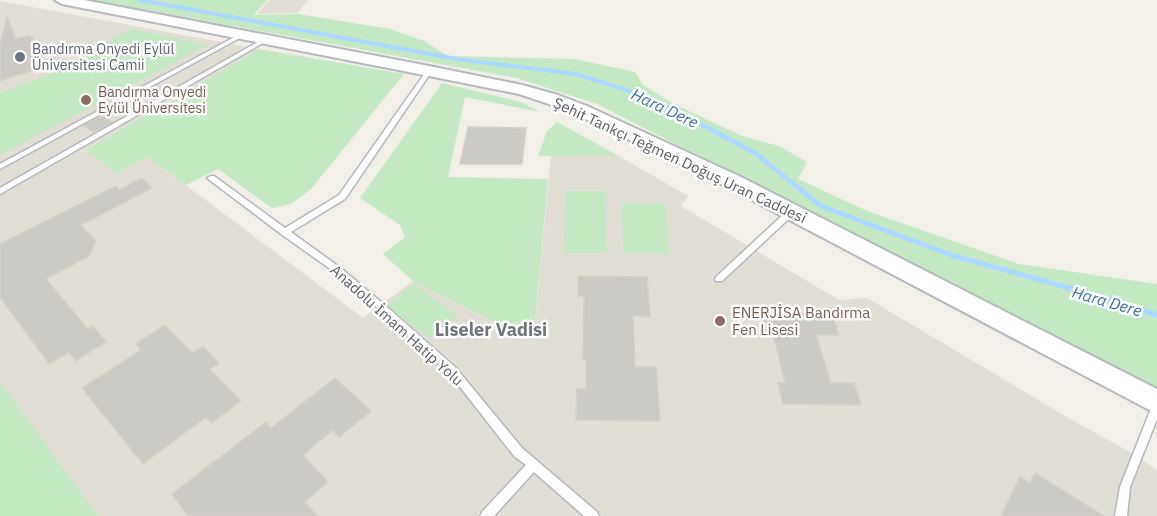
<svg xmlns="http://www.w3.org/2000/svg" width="1157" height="516" font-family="'IBM Plex Sans',sans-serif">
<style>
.education{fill:#e1ded6}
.green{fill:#c5e8c5}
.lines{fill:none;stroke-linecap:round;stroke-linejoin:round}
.stream-far2{stroke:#aadaff;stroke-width:4}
.stream-far1{stroke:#aadaff;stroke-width:5}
.stream{stroke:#aadaff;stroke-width:6}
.building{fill:#cccac5;stroke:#d6d1c6;stroke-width:1.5}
.lane-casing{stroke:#b5b8bc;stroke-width:3}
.secondary-casing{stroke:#b6babf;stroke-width:4}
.lane{fill:#fff;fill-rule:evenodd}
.secondary{fill:#fff;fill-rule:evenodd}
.worship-dot{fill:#6b7280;stroke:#fff;stroke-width:2}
.education-dot{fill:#8d6e63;stroke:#fff;stroke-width:2}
.labels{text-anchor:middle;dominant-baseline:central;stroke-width:5;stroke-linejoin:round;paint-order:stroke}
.far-worship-label{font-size:14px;fill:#5b616d;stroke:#fff;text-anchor:start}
.far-education-label{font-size:14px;fill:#785e54;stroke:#fff;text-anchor:start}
.street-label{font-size:15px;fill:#5f6368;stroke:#fff}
.education-label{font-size:15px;fill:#785e54;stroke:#fff;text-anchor:start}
.water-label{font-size:16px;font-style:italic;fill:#4174aa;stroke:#fff}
.quarter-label{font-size:18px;font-weight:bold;fill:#70757a;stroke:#fff}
</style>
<rect width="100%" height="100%" fill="#f1efe8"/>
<!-- education -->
<g class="education">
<polygon points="270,0 308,0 297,13 257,14"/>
<polygon points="0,1 259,49 86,150 148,157 363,318 413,281 533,341 551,155 617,155 688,196 681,206 839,300 867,298 1072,420 1132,453 1157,470 1157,516 0,516"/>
</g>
<!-- green -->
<g class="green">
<polygon points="92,0 268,0 253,15 298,14 390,29 424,41 448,56 574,59 635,72 643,85 674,104 742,136 779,146 807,162 798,179 867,211 1019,264 1157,284 1157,390 597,104 517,78"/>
<polygon points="131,29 207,45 0,155 0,93 52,74"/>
<polygon points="259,49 404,74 311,189 291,204 272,208 218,169 186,185 148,157 116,173 86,150"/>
<polygon points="442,83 521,102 540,112 465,97 448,177 548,179 533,341 413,281 383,254 405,237 400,225 360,198"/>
<polygon points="557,122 617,155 538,156 547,131"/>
<polygon points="566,191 605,191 606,253 564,253"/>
<polygon points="622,203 665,204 669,254 623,253"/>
<polygon points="414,284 457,315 429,338 386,306"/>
<polygon points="0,382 98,516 0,516"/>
</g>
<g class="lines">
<!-- stream-far2 -->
<polyline class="stream-far2" points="140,0 457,59 576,74 648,97 713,131"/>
<!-- stream-far1 -->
<polyline class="stream-far1" points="710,129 755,153 821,206 951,255 1108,299"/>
<!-- stream -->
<polyline class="stream" points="1103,298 1157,315"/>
</g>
<!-- building -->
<g class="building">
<polygon points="7,17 16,39 30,35 47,54 32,59 39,68 0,81 0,43"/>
<polygon points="102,116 113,122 94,132 83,126"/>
<polygon points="468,127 526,128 522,164 460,164"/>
<polygon points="142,178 152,188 81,225 96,241 89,256 46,279 88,329 93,326 106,342 76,361 69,352 49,364 0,297 0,244 116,186 119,190"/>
<polygon points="578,276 647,277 650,317 633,316 635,367 656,367 660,421 576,420 577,389 586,389 586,359 583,359 584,296 578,296"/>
<polygon points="761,313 832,314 839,335 816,335 831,383 854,383 861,405 783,404 778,383 785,383 773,333 765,333"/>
<polygon points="165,325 193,353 203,346 219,363 210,369 241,401 211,423 206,417 143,464 82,388 141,350 136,344"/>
<polygon points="335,378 371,411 339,437 333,430 303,455 328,482 305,502 317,516 188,516 172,494 266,422 271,428"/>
<polygon points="1035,473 1104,516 1001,516 1020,477 1030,483"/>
</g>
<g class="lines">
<defs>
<g id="lane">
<polygon points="240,34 245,35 0,169 0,164"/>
<polygon points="263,39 268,40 0,194 0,188"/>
<polygon points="429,69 432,71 345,199 291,232 342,269 387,307 456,368 522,448 597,512 599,516 584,516 534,472 494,516 480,516 482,512 526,465 514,456 450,374 381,311 336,273 281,234 207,178 211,176 214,176 285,228 339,195 427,70"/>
<polygon points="791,209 794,210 795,212 794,214 722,281 716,281 715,279 716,277 788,210"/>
<polygon points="1157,402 1157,419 1130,487 1127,516 1115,516 1120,487 1152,406 1153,403"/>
</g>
<polygon id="secondary" points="55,0 84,0 429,66 522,85 558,95 587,106 741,177 1157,389 1157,414 727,187 575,114 546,103 519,94 429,76 62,4"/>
</defs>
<!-- lane casing -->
<use href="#lane" class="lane-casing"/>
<!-- secondary casing -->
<use href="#secondary" class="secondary-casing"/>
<!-- lane -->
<use href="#lane" class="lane"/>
<!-- secondary -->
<use href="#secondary" class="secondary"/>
</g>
<!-- markers -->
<circle class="worship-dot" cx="20" cy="57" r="6"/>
<g class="education-dot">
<circle cx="86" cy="100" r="6"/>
<circle cx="720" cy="321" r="6"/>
</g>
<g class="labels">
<!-- far-worship labels -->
<g class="far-worship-label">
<text x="32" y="49">Bandırma Onyedi Eylül<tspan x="32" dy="16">Üniversitesi Camii</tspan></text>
</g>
<!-- far-education labels -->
<g class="far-education-label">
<text x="98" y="92">Bandırma Onyedi<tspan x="98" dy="16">Eylül Üniversitesi</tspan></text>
</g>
<!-- street labels -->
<g class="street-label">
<text transform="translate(680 160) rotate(25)">Şehit Tankçı Teğmen Doğuş Uran Caddesi</text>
<text transform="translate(397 325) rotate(42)">Anadolu İmam Hatip Yolu</text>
</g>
<!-- education labels -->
<g class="education-label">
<text x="732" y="312">ENERJİSA Bandırma<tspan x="732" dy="17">Fen Lisesi</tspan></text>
</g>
<!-- water labels -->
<g class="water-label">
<text transform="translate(665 108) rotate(25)">Hara Dere</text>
<text transform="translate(1107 301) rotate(16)">Hara Dere</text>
</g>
<!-- quarter labels -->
<g class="quarter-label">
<text x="491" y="329">Liseler Vadisi</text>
</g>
</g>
</svg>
